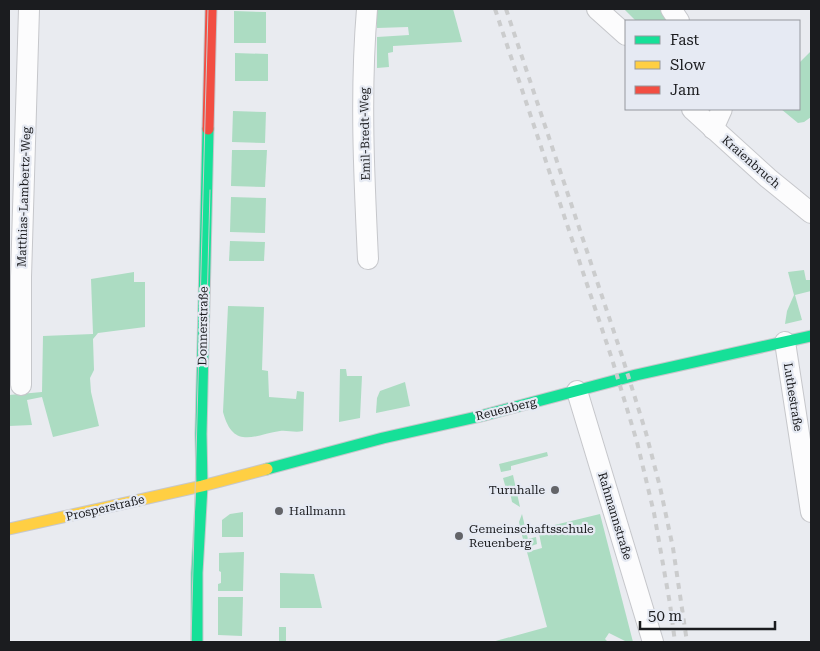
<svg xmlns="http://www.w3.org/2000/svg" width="820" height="651" font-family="'Roboto Serif',serif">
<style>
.green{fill:#acdcc2}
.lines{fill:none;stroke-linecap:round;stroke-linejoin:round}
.street-casing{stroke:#c6c7cb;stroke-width:22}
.fast-casing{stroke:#c6c7cb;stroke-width:13}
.slow-casing{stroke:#c6c7cb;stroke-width:13}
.jam-casing{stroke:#c6c7cb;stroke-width:13}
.street{stroke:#fcfcfd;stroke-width:20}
.fast{stroke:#16e098;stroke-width:11}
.slow{stroke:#ffcf43;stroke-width:11}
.jam{stroke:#f24e42;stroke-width:11}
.tram{stroke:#cbcccd;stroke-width:1}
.rail{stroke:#cbcccd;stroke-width:4;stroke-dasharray:6 6;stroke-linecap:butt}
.poi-dot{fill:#636468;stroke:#e6eaf3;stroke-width:2}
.labels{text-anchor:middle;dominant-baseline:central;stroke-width:4.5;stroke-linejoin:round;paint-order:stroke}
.street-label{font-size:12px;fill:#1b1c1f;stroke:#e6eaf3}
.poi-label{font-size:12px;fill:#1b1c1f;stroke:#e6eaf3;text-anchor:start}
</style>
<rect width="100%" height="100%" fill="#e9ebf0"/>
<!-- green -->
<g class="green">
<polygon points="377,9 453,9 462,42 393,46 393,52 388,53 389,67 377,68 377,37 409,35 408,27 377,28"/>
<polygon points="624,9 661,9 669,21 636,21"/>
<polygon points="234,11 266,12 266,43 234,43"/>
<polygon points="811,51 811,117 804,122 798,123 781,109 799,109 799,63"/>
<polygon points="235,53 268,54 268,81 235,81"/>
<polygon points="233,111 266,112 265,143 232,142"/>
<polygon points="232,150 267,150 265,187 231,186"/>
<polygon points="231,197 266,198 265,233 230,232"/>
<polygon points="230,241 265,242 264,261 229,261"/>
<polygon points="804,270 806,280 810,280 811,291 795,295 802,320 785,324 787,311 794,295 788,272"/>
<polygon points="134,272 134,282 145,282 145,327 98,333 93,339 94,370 90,378 91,392 99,426 53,437 42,397 27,400 32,425 9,426 9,395 42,392 43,336 93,334 91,279"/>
<path d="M 228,306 L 264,307 L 262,370 L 268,371 L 269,397 L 296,399 L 297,391 L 304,392 L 303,431 C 295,433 287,430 280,431 C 254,435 233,450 223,412 Z"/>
<polygon points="340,369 346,369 347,376 362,376 360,418 339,422"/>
<polygon points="405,382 410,406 376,413 377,398 380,391"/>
<polygon points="547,452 548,456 511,466 511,470 501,472 499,464"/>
<polygon points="513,475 520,507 512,502 510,492 507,492 503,478"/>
<polygon points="243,512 243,537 222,537 222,520 230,514"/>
<polygon points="522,514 528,539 536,537 537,544 525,548 519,522"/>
<polygon points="600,514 633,642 627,642 609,633 605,639 608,642 492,642 547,627 527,552 542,548 538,529"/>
<polygon points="244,552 243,591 218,591 218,584 221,583 221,572 219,571 219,553"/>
<polygon points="280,573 314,574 322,608 280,608"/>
<polygon points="218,597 243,597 242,636 218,635"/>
<rect x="279" y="627" width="7" height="15"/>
</g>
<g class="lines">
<defs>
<g id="street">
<path d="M 367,9 C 360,92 364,176 368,259"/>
<polyline points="597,9 626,35"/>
<polyline points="671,9 679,21"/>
<polyline points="692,109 768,178 811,213"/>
<polyline points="713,129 722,109"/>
<polyline points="785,342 811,512"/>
<polyline points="21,385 21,277 29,9"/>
<polyline points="577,391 653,642"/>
</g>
<g id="fast">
<polyline points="267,469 383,438 481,416 636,375 811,336"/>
<polyline points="197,642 197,573 202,486 201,434 208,129"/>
</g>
<polyline id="slow" points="9,529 202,486 267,469"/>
<polyline id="jam" points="208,129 211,9"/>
</defs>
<!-- street casing -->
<use href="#street" class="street-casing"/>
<!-- fast casing -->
<use href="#fast" class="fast-casing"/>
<!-- slow casing -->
<use href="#slow" class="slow-casing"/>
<!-- jam casing -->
<use href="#jam" class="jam-casing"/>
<!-- street -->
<use href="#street" class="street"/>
<!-- fast -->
<use href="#fast" class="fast"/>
<!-- slow -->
<use href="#slow" class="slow"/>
<!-- jam -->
<use href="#jam" class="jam"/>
<!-- tram -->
<g class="tram">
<polyline points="206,347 210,190"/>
<polyline points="191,642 208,9"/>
</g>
<!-- rail -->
<g class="rail">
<polyline points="495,9 612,359 637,442 654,513 670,604 675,642"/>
<polyline points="506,9 622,356 646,433 660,487 673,548 687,642"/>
</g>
</g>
<!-- markers -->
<g class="poi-dot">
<circle cx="555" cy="490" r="5"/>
<circle cx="279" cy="511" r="5"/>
<circle cx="459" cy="536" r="5"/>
</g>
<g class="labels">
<!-- street labels -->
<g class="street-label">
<text transform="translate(365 134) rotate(-91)">Emil-Bredt-Weg</text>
<text transform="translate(751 162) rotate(41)">Kraienbruch</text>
<text transform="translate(24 197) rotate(-88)">Matthias-Lambertz-Weg</text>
<text transform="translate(203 326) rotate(-89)">Donnerstraße</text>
<text transform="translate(793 397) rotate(81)">Luthestraße</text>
<text transform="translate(506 409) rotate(-14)">Reuenberg</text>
<text transform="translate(105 508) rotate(-13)">Prosperstraße</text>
<text transform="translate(615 516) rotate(73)">Rahmannstraße</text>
</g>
<!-- poi labels -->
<g class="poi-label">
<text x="545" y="490" text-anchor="end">Turnhalle</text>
<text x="289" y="511">Hallmann</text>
<text x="469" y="529">Gemeinschaftsschule<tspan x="469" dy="14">Reuenberg</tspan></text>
</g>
</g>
<!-- border -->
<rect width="820" height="651" fill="none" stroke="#1b1c1f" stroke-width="20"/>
<!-- legend -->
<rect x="625" y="20" width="175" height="90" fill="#e6eaf3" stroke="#95989e"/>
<rect x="635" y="36" width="25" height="8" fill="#16e098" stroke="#95989e"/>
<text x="670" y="45" font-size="15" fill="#1b1c1f">Fast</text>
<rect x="635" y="61" width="25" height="8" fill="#ffcf43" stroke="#95989e"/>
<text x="670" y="70" font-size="15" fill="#1b1c1f">Slow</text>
<rect x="635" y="86" width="25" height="8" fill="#f24e42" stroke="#95989e"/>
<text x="670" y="95" font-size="15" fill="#1b1c1f">Jam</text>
<!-- scale -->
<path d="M640 621v8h135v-8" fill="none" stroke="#1b1c1f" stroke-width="2.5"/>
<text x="648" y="621" font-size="15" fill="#1b1c1f" stroke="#e6eaf3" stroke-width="4" paint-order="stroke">50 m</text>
</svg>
